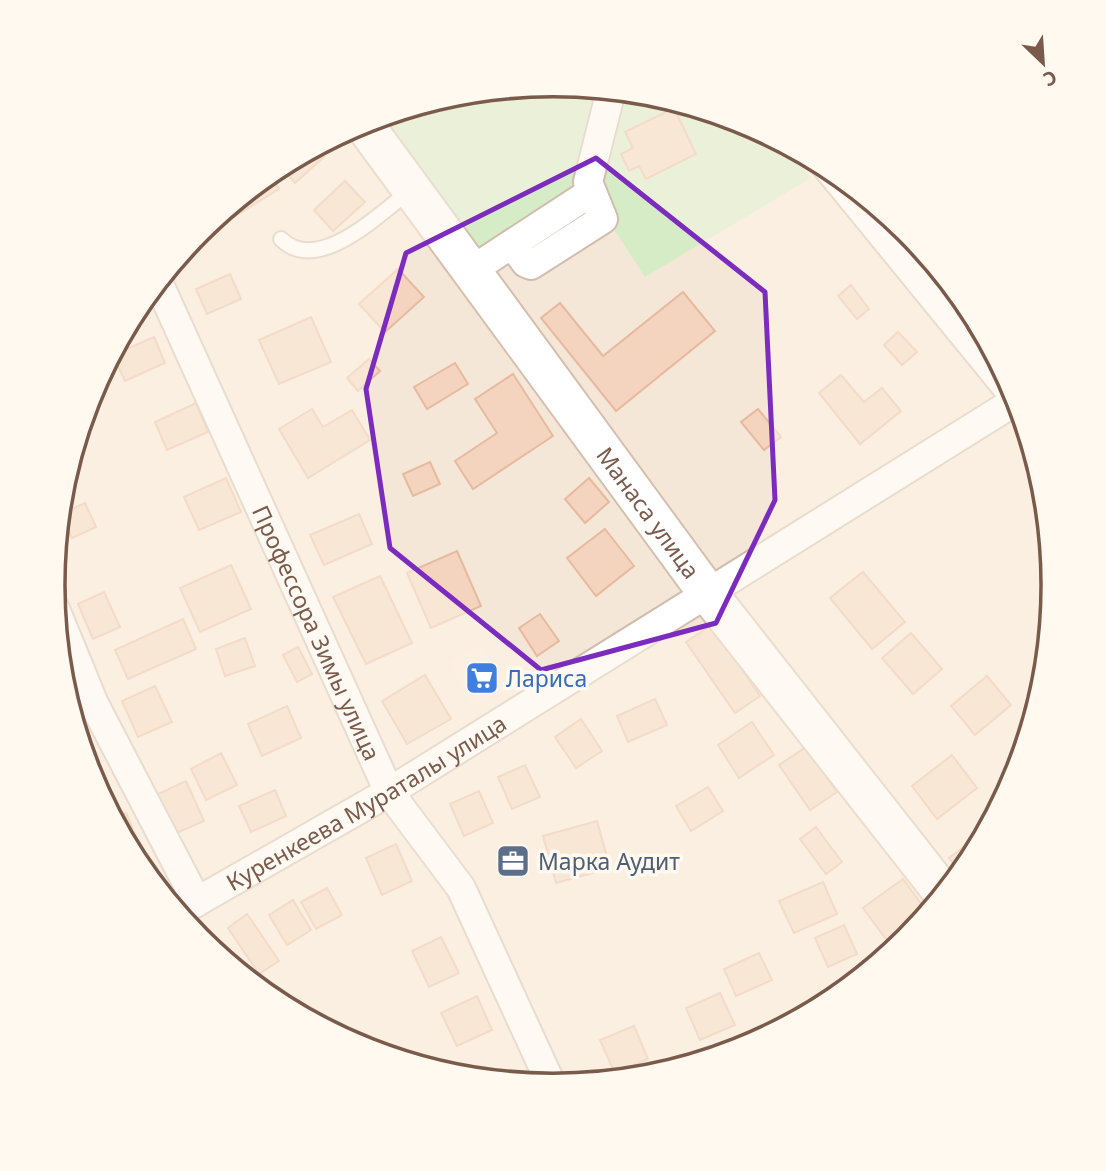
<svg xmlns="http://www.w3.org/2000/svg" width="1106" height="1171" font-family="'Noto Sans',sans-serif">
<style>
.residential{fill:#f5e7d7}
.commercial{fill:#fee6dc}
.green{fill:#d6ecc6}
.building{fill:#f4d4bf;stroke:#e7ba9f;stroke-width:2}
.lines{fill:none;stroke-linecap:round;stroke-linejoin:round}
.lane-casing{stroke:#d1bdad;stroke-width:18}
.street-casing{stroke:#d1bdad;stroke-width:32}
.secondary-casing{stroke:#d6bfad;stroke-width:42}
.lane{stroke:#fff;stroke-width:14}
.street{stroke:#fff;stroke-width:28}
.secondary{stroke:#fff;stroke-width:38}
.marked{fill:none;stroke:#7b2cbf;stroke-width:5;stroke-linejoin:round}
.labels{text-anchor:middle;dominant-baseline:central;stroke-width:7;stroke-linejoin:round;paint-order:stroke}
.street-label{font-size:23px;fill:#7a5b4b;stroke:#fff9f0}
.shop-label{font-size:23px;fill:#366cbe;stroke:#fff9f0;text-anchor:start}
.service-label{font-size:23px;fill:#4e5e75;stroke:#fff9f0;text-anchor:start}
.rim{fill:none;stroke:#7a5b4b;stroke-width:3.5}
</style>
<rect width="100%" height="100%" fill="#fdf5e9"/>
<!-- residential -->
<circle class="residential" cx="553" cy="586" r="499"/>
<!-- commercial -->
<polygon class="commercial" points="481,644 505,689 473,706 449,662"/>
<!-- green -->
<path class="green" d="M 553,85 C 625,92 719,100 780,142 C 792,150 802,167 811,178 L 645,277 L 590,193 L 479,258 L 378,118 L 456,95 Z"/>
<!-- building -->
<g class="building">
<polygon points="674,108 696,154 646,179 639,166 629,171 621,154 633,148 625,132"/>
<polygon points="316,147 324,157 295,183 280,166"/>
<polygon points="270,173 279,189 232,218 227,209"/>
<polygon points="345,181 365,202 333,231 314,210"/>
<polygon points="398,269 424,297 385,332 359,304"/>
<polygon points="230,274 241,299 207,314 196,289"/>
<polygon points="851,285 869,309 857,319 838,296"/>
<polygon points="683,292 715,331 616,411 541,318 560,303 603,356"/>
<polygon points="311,317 331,362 279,384 259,340"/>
<polygon points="898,332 917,352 902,365 884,345"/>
<polygon points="154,337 165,363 125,381 113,355"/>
<polygon points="369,359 380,371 358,391 347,378"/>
<polygon points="455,363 468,384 427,409 414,387"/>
<polygon points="513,374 553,436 473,489 455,461 497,433 475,399"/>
<polygon points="841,375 864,402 882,388 901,411 860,444 819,393"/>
<polygon points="196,403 208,432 167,450 155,422"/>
<polygon points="312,409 323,427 352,410 370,440 308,478 279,429"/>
<polygon points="758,409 781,437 764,450 741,422"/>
<polygon points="430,462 440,484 413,496 403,474"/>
<polygon points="226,478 241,512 199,530 184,497"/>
<polygon points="589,478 609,502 585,523 565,499"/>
<polygon points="85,503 96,527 72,538 61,514"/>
<polygon points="359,514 372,544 324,565 310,535"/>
<polygon points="605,529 634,566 596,596 567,558"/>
<polygon points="457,551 481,606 431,628 407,573"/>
<polygon points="231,565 251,609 200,632 180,588"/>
<polygon points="863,572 905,622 872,649 830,598"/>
<polygon points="380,576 412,643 366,664 333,597"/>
<polygon points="104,592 120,627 93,639 78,604"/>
<polygon points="540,614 559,641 537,656 519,628"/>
<polygon points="183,619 196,649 128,679 115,650"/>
<polygon points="712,625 760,696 735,713 686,642"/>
<polygon points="911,633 942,669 913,694 882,658"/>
<polygon points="245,638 255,666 225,676 216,649"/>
<polygon points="298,647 312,674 297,682 283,655"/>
<polygon points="425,675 451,719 407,744 382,701"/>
<polygon points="987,676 1011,705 975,735 951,706"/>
<polygon points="155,686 172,722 138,737 122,701"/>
<polygon points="655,699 667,725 628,742 617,716"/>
<polygon points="287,706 301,738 262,756 248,724"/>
<polygon points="581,719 602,751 576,768 555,737"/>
<polygon points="752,722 774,755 739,778 718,745"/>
<polygon points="806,747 837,792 810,810 779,765"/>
<polygon points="221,753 237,785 206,800 191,769"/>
<polygon points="952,755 977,788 937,819 912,786"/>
<polygon points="525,765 540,797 512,809 498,777"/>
<polygon points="186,781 204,821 172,835 154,796"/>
<polygon points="708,787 723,811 691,831 676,806"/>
<polygon points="275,790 286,816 251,832 239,806"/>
<polygon points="479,791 493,823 464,836 450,804"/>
<polygon points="126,813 138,841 127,846 113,818"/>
<polygon points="597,821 610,868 556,883 543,836"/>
<polygon points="816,827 842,862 826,874 800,839"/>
<polygon points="973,840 978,847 961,874 949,858"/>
<polygon points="396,844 412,881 382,895 366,858"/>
<polygon points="150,865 162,892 161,893 142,869"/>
<polygon points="903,879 928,913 894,950 863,908"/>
<polygon points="823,882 837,914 794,933 779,901"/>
<polygon points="327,888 342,915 316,929 301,902"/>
<polygon points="293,900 311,930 287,945 269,915"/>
<polygon points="247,914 279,961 259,974 228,928"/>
<polygon points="844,925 857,954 828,967 815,938"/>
<polygon points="441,937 459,973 429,987 412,951"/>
<polygon points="759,953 772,980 736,996 724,969"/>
<polygon points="720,993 735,1025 700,1040 686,1008"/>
<polygon points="477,996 492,1030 457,1046 441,1013"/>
<polygon points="634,1026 648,1059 615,1074 600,1040"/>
</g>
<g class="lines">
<defs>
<path id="lane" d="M 281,239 C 318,276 380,213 411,190"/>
<g id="street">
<polyline points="827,167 1018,401"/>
<polyline points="512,244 526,263 531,265 603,219 588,182 611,91"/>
<polyline points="472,270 590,193"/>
<path id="s1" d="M 158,282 L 389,792 L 461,888 L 552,1086"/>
<polyline points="55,609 94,704 197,902"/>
<path id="s2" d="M 177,913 L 389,792 L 1017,400"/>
</g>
<g id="secondary">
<path id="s3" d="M 363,123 L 706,591 L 944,894"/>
</g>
</defs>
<!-- lane casing -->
<use href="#lane" class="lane-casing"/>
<!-- street casing -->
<use href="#street" class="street-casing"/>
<!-- secondary casing -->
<use href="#secondary" class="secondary-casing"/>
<!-- lane -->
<use href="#lane" class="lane"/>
<!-- street -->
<use href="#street" class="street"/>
<!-- secondary -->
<use href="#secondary" class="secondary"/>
</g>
<!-- marked area -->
<path d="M0 0H1106V1171H0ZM 596,158 L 765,292 L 775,500 L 716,623 L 541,670 L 390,548 L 366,389 L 406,253 Z" fill="#fdf5e9" fill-opacity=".55" fill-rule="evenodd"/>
<path class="marked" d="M 596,158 L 765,292 L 775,500 L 716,623 L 541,670 L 390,548 L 366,389 L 406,253 Z"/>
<!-- icons -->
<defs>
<symbol id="supermarket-square" viewBox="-11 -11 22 22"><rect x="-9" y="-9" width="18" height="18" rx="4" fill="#3f7fe0" stroke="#fff9f0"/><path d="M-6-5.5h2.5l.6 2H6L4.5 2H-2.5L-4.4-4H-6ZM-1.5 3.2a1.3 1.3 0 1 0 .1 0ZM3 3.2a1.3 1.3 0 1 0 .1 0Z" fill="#fff"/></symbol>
<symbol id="office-square" viewBox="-11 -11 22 22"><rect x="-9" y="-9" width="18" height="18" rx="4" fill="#5c6f8a" stroke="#fff9f0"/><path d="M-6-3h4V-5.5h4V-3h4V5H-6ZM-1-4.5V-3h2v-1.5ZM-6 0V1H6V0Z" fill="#fff"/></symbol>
</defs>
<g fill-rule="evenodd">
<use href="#supermarket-square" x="463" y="659" width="38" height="38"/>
<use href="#office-square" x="494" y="842" width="38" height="38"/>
</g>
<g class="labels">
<!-- street labels -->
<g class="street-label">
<text stroke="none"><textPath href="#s3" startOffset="483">Манаса улица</textPath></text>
<text stroke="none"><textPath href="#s1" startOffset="385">Профессора Зимы улица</textPath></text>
<text stroke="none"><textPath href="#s2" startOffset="219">Куренкеева Мураталы улица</textPath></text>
</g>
<!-- shop labels -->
<g class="shop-label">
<text x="506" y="678">Лариса</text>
</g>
<!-- service labels -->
<g class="service-label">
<text x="538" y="861">Марка Аудит</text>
</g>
</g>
<!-- crop -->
<path d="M0 0H1106V1171H0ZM65 585a488 488 0 1 1 976 0a488 488 0 1 1-976 0Z" fill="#fff9f0" fill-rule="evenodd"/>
<path class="rim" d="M65 585a488 488 0 1 1 976 0a488 488 0 1 1-976 0Z"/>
<!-- north arrow -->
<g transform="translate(1043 63) rotate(155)" stroke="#fff9f0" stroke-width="5" paint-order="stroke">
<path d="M0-5L12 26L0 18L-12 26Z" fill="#7a5b4b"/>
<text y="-10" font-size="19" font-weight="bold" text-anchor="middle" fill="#7a5b4b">С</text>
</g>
</svg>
